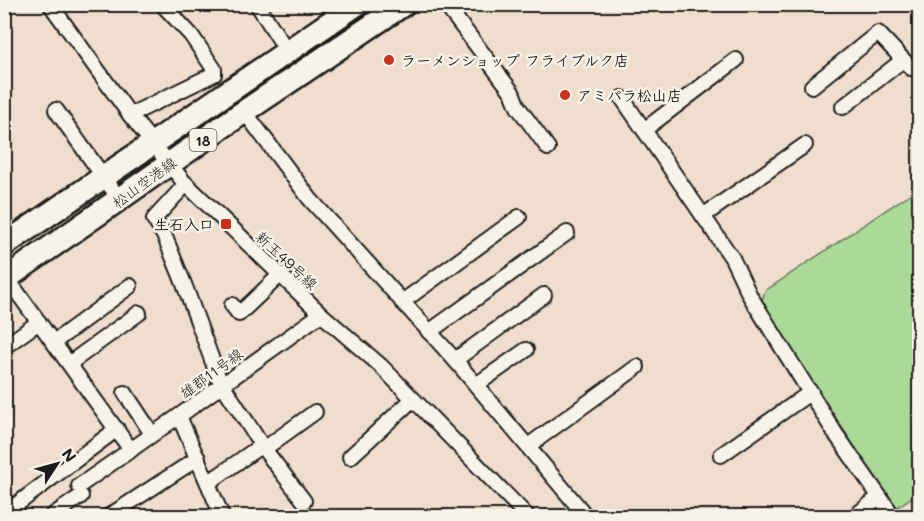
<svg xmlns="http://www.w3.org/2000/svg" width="924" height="521" font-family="Mali,'Klee One',sans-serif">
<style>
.green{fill:#abd998;stroke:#647a5a;stroke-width:1.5}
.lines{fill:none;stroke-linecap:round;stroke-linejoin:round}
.minor-casing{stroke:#1c1c1c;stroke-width:18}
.primary-casing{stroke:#1c1c1c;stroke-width:27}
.minor{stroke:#f7f3e8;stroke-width:14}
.primary{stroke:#f7f3e8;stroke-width:22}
.poi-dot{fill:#c8321e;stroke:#f7f3e8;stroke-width:2}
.labels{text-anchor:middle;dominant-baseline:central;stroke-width:5;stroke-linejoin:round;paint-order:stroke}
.shield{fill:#f7f3e8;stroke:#5e5c59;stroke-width:1.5}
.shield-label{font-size:14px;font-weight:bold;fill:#1c1c1c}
.poi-label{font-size:15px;font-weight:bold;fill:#1c1c1c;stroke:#f7f3e8;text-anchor:start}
.street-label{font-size:15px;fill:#1c1c1c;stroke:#f7f3e8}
</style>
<rect width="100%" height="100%" fill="#efddcd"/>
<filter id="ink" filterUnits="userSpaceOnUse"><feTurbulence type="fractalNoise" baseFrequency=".0167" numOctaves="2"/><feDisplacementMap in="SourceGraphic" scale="12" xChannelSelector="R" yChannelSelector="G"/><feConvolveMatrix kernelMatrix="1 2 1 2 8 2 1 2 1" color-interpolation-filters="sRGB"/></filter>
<g filter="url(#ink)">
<!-- green -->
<polygon class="green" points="919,188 919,492 895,509 761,303 765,291"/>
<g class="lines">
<defs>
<g id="minor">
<polyline points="50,4 130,115 183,181 321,314 381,366 527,516"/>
<polyline points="257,4 287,51"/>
<polyline points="445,4 512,92 518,107 548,148"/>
<polyline points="812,86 878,33 911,68 920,69"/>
<polyline points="622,98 732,258 750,296 835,433 893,516"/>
<polyline points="843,107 903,60"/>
<polyline points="56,110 120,200"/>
<polyline points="244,111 310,199 455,360 586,516"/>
<polyline points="130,115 214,74 214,69 191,35 162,4"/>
<polyline points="644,130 736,60"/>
<polyline points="186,184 154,219 165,237 184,284 219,379 264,449 304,501"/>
<polyline points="703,216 805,145"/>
<polyline points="4,274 131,450"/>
<polyline points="402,302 519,217"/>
<polyline points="232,305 239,314 280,275"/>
<polyline points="429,332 567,233"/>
<polyline points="54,342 130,286"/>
<polyline points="4,347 39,322"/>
<polyline points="455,360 544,295"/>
<polyline points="70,363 139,313"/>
<polyline points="476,385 526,350"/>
<polyline points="125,393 152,434"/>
<polyline points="528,446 637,367"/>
<polyline points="264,449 315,412"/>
<polyline points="721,455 811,392"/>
<polyline points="350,457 412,400"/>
<polyline points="208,483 262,445"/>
<polyline points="79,486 179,416"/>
<polyline points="4,514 117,429"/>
<polyline points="52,516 81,496"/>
<polyline points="109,516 198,458"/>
<polyline points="222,516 179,416 321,314"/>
<polyline points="855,516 879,497"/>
</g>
<g id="primary">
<polyline points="4,245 357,4"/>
<polyline points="4,280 232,120 404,4"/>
</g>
</defs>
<!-- minor casing -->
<use href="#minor" class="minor-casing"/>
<!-- primary casing -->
<use href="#primary" class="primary-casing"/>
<!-- minor -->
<use href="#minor" class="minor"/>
<!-- primary -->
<use href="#primary" class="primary"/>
</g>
</g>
<!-- markers -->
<g class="poi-dot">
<circle cx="389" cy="60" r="6"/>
<circle cx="565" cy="95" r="6"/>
<rect x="220" y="218" width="12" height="12" rx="3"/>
</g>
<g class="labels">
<!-- shield labels -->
<rect class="shield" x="189.5" y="129" width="27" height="22" rx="4.5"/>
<g class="shield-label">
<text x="203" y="140">18</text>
</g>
<!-- poi labels -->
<g class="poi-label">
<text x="401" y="60">ラーメンショップ フライブルク店</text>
<text x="577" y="95">アミパラ松山店</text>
<text x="214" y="224" text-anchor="end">生石入口</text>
</g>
<!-- street labels -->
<g class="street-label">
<text transform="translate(144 182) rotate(-36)">松山空港線</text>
<text transform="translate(287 260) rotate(43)">新玉49号線</text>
<text transform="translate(211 373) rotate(-36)">雄郡11号線</text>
</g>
</g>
<!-- margin -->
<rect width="924" height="521" fill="none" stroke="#f7f3e8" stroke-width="24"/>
<rect x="12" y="12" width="900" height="497" fill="none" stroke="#1c1c1c" stroke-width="2" filter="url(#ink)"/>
<!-- north arrow -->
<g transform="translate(57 464) rotate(54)" stroke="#f7f3e8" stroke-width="4.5" paint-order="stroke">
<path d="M0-4.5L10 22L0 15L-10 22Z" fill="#1c1c1c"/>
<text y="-9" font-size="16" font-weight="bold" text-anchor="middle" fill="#1c1c1c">N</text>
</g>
</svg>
